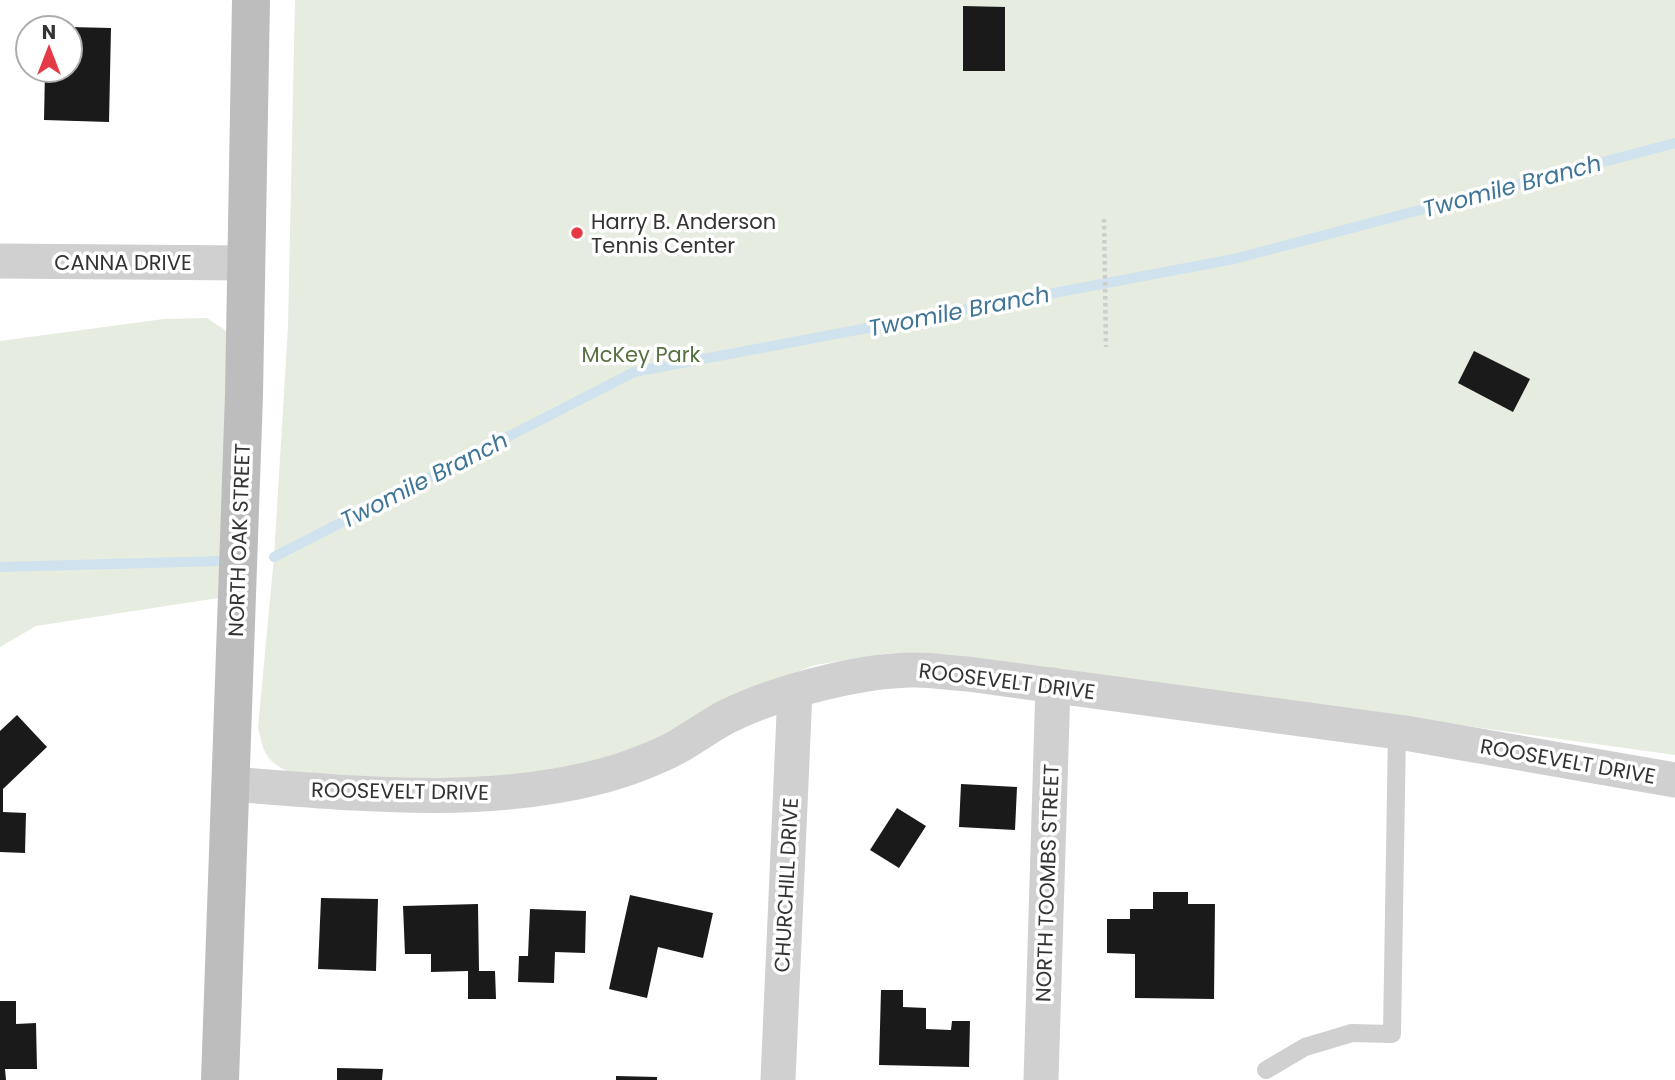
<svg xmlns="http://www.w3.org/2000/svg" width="1675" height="1080" font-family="Poppins,sans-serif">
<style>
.green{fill:#e6ecdf}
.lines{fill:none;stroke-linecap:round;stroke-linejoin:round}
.stream{stroke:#cfe2ee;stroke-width:10}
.building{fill:#1a1a1a}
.path{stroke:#cdcdcd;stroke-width:4.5;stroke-dasharray:3.5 3.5;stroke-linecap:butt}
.lane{stroke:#d0d0d0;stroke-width:18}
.street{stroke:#d0d0d0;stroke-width:35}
.secondary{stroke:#bdbdbd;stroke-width:38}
.poi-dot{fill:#e63946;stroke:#fff;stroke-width:2.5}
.labels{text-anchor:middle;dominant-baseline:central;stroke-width:7;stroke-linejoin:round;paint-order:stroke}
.poi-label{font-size:21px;fill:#333;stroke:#fff;text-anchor:start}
.street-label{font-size:21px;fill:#333;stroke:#fff}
.park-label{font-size:21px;fill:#56703f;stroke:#fff}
.water-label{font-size:23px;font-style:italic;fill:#3f7597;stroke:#fff}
</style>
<rect width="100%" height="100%" fill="#fff"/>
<!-- green -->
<g class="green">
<path d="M 295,0 L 1675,0 L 1675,755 L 979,658 L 891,653 L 815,665 L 747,691 L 658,744 L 565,776 L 493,782 L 294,774 C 266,762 264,755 258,727 L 274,557 L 288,327 Z"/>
<polygon points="207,318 229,333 218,598 36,626 0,647 0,341 164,319"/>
</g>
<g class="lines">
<!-- stream -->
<g class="stream">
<polyline points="274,557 634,372 1234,259 1675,143"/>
<polyline points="0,567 222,561"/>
</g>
</g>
<!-- building -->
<g class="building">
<polygon points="963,6 1005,7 1005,71 963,71"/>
<polygon points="70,27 111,28 109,122 44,120 45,70 70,70"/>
<polygon points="1474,351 1530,379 1513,412 1458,383"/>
<polygon points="17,715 47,747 3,789 3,812 26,813 25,853 0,852 0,731"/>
<polygon points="961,784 1017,787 1015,830 959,827"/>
<polygon points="897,808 926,826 899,868 870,850"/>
<polygon points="1153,892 1188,892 1188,904 1215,904 1214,999 1135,998 1135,954 1107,953 1107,919 1130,919 1130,909 1153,909"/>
<polygon points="630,895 713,913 703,958 658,947 647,998 609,989"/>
<polygon points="321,898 378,899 376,971 318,969"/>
<polygon points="478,904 479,971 495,971 496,999 468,999 468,971 431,972 431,954 405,954 403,906"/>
<polygon points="530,909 586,911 585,953 555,952 554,983 518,982 519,956 528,956"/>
<polygon points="881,990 903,990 903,1007 926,1008 926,1029 951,1030 952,1021 970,1021 969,1067 879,1065"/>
<polygon points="0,1001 16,1001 16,1024 36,1023 37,1069 5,1069 6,1080 0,1080"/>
<polygon points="337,1068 383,1069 382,1080 337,1080"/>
<polygon points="616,1076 657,1077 657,1080 616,1080"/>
</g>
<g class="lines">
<!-- path -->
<polyline class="path" points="1104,219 1106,347"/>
<!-- lane -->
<polyline class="lane" points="1266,1070 1305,1047 1352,1033 1392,1034 1397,731"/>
<!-- street -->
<g class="street">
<polyline points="0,261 246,263"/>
<path d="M 229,784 C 354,793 480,808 602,776 C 625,770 657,758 677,747 C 693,738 709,726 726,717 C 774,693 856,671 910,670 C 929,669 949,673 968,674 L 1405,733 L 1675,780"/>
<polyline points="778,1080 795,691"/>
<polyline points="1041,1080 1053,685"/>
</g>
<!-- secondary -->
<polyline class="secondary" points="220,1080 244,395 251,0"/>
</g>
<!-- markers -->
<circle class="poi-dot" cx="577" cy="233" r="7"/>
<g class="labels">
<!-- poi labels -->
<g class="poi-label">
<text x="591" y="221">Harry B. Anderson<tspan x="591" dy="24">Tennis Center</tspan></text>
</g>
<!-- street labels -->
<g class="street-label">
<text x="123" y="262">CANNA DRIVE</text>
<text transform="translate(239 540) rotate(-88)">NORTH OAK STREET</text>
<text transform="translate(1007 681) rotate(7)">ROOSEVELT DRIVE</text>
<text transform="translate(1568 761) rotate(10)">ROOSEVELT DRIVE</text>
<text transform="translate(400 791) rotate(1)">ROOSEVELT DRIVE</text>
<text transform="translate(1047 883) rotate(-88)">NORTH TOOMBS STREET</text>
<text transform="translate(786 885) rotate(-87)">CHURCHILL DRIVE</text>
</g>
<!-- park labels -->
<g class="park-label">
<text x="641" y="354">McKey Park</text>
</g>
<!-- water labels -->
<g class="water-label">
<text transform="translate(1512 186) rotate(-15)">Twomile Branch</text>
<text transform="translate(959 311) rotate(-11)">Twomile Branch</text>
<text transform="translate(424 480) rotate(-27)">Twomile Branch</text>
</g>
</g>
<!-- north arrow -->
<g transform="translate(49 49)"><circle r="33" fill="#ffffff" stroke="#adadad" stroke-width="2"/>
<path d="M0-5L12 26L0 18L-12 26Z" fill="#e63946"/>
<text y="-10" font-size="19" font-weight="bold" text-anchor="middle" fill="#333333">N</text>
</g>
</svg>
